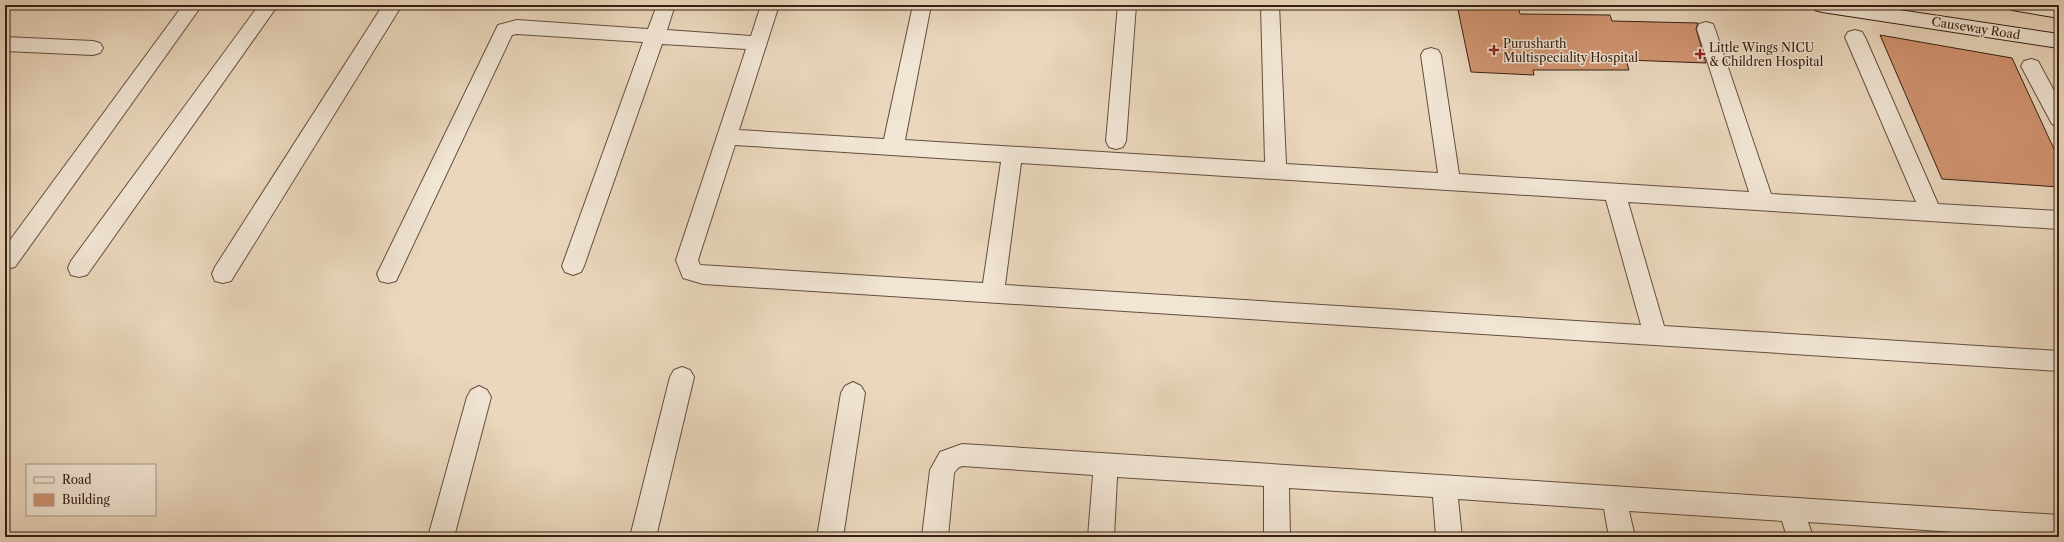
<svg xmlns="http://www.w3.org/2000/svg" width="2064" height="542" font-family="'Libre Caslon Text',serif">
<style>
.building{fill:#d19471;stroke:#362014}
.lines{fill:none;stroke-linecap:round;stroke-linejoin:round}
.minor-casing{stroke:#634e3e;stroke-width:2}
.secondary-casing{stroke:#362014;stroke-width:2}
.minor{fill:#f1e5d4;fill-rule:evenodd}
.secondary{fill:#f1e5d4;fill-rule:evenodd}
.poi-dot{fill:#8f2418;stroke:#f1e5d4;stroke-width:1.5}
.labels{text-anchor:middle;dominant-baseline:central;stroke-width:3;stroke-linejoin:round;paint-order:stroke}
.street-label{font-size:12px;fill:#362014;stroke:#f1e5d4}
.poi-label{font-size:12px;fill:#362014;stroke:#f1e5d4;text-anchor:start}
</style>
<rect width="100%" height="100%" fill="#ead7bd"/>
<filter id="stains"><feTurbulence type="fractalNoise" baseFrequency=".005" numOctaves="4"/><feColorMatrix values="0 0 0 0 .2 0 0 0 0 .09 0 0 0 0 .02 0 0 0 .5 -.17"/></filter>
<radialGradient id="worn" r=".72"><stop offset=".6" stop-color="#630" stop-opacity="0"/><stop offset="1" stop-color="#630" stop-opacity=".3"/></radialGradient>
<!-- building -->
<g class="building">
<polygon points="1457,5 1518,7 1520,14 1610,15 1612,21 1698,23 1696,29 1706,63 1626,60 1629,70 1533,70 1534,75 1471,72"/>
<polygon points="1880,35 2012,58 2059,160 2059,187 1942,179"/>
</g>
<g class="lines">
<defs>
<g id="minor">
<polygon points="183,5 202,5 15,267 5,269 5,247"/>
<polygon points="259,5 278,5 87,275 79,277 71,275 68,268 71,261"/>
<polygon points="383,5 402,5 231,281 223,283 215,281 212,274 215,267"/>
<path d="M 657,5 L 675,5 L 667,30 L 751,36 L 761,5 L 779,5 L 739,130 L 884,139 L 913,5 L 931,5 L 905,140 L 1265,162 L 1261,5 L 1279,5 L 1286,164 L 1438,173 L 1421,55 L 1424,50 L 1431,48 L 1438,50 L 1441,55 L 1459,174 L 1749,192 L 1697,29 L 1699,24 L 1706,22 L 1713,24 L 1715,29 L 1771,194 L 1916,202 L 1845,37 L 1848,32 L 1855,30 L 1862,32 L 1865,37 L 1938,204 L 2059,211 L 2059,229 L 1628,202 L 1664,326 L 2059,351 L 2059,371 L 703,284 L 683,278 L 676,260 L 746,49 L 662,44 L 584,266 L 581,272 L 573,275 L 565,272 L 562,266 L 643,42 L 517,34 L 512,35 L 396,281 L 388,283 L 380,281 L 377,274 L 498,25 L 517,20 L 648,29 ZM 735,145 L 1001,162 L 983,283 L 700,265 L 698,260 ZM 1021,163 L 1606,200 L 1641,325 L 1005,285 Z"/>
<polygon points="1118,5 1136,5 1126,141 1123,147 1116,149 1109,147 1106,141"/>
<polygon points="5,37 93,41 100,43 103,48 100,53 93,55 5,51"/>
<polygon points="2031,59 2038,61 2059,100 2059,127 2052,124 2021,66 2024,61"/>
<polygon points="682,367 690,370 694,377 656,537 630,537 670,377 674,370"/>
<polygon points="853,382 861,386 865,393 843,537 817,537 841,393 845,386"/>
<polygon points="479,386 487,390 491,397 454,537 428,537 467,397 471,390"/>
<polygon points="962,444 2059,515 2059,537 2028,537 1808,522 1813,537 1787,537 1782,521 1629,511 1635,537 1609,537 1604,509 1458,499 1462,537 1436,537 1433,497 1289,488 1290,537 1264,537 1264,486 1117,477 1114,537 1088,537 1093,475 962,466 958,468 954,473 948,537 922,537 930,470 940,452"/>
</g>
<g id="secondary">
<polygon points="1813,5 1866,5 2059,34 2059,48 1822,12 1815,10"/>
<polygon points="2010,5 2059,5 2059,18 2012,10"/>
</g>
</defs>
<!-- minor casing -->
<use href="#minor" class="minor-casing"/>
<!-- secondary casing -->
<use href="#secondary" class="secondary-casing"/>
<!-- minor -->
<use href="#minor" class="minor"/>
<!-- secondary -->
<use href="#secondary" class="secondary"/>
</g>
<!-- markers -->
<g class="poi-dot">
<path d="M1492 44h4v4h4v4h-4v4h-4v-4h-4v-4h4z"/>
<path d="M1698 48h4v4h4v4h-4v4h-4v-4h-4v-4h4z"/>
</g>
<g class="labels">
<!-- street labels -->
<g class="street-label">
<text transform="translate(1976 28) rotate(9)">Causeway Road</text>
</g>
<!-- poi labels -->
<g class="poi-label">
<text x="1503" y="43">Purusharth<tspan x="1503" dy="14">Multispeciality Hospital</tspan></text>
<text x="1709" y="47">Little Wings NICU<tspan x="1709" dy="14">&amp; Children Hospital</tspan></text>
</g>
</g>
<!-- margin -->
<rect width="2064" height="542" fill="none" stroke="#ead7bd" stroke-width="20"/>
<rect x="6" y="6" width="2052" height="530" fill="none" stroke="#362014" stroke-width="2"/>
<rect x="10" y="10" width="2044" height="522" fill="none" stroke="#362014"/>
<!-- legend -->
<rect x="26" y="464" width="130" height="52" fill="#f1e5d4" stroke="#a69687"/>
<rect x="34" y="477" width="20" height="6" fill="#f1e5d4" stroke="#a69687"/>
<text x="62" y="484" font-size="12" fill="#362014">Road</text>
<rect x="34" y="494" width="20" height="12" fill="#d19471" stroke="#a69687"/>
<text x="62" y="504" font-size="12" fill="#362014">Building</text>
<rect width="100%" height="100%" filter="url(#stains)"/>
<rect width="100%" height="100%" fill="url(#worn)"/>
</svg>
